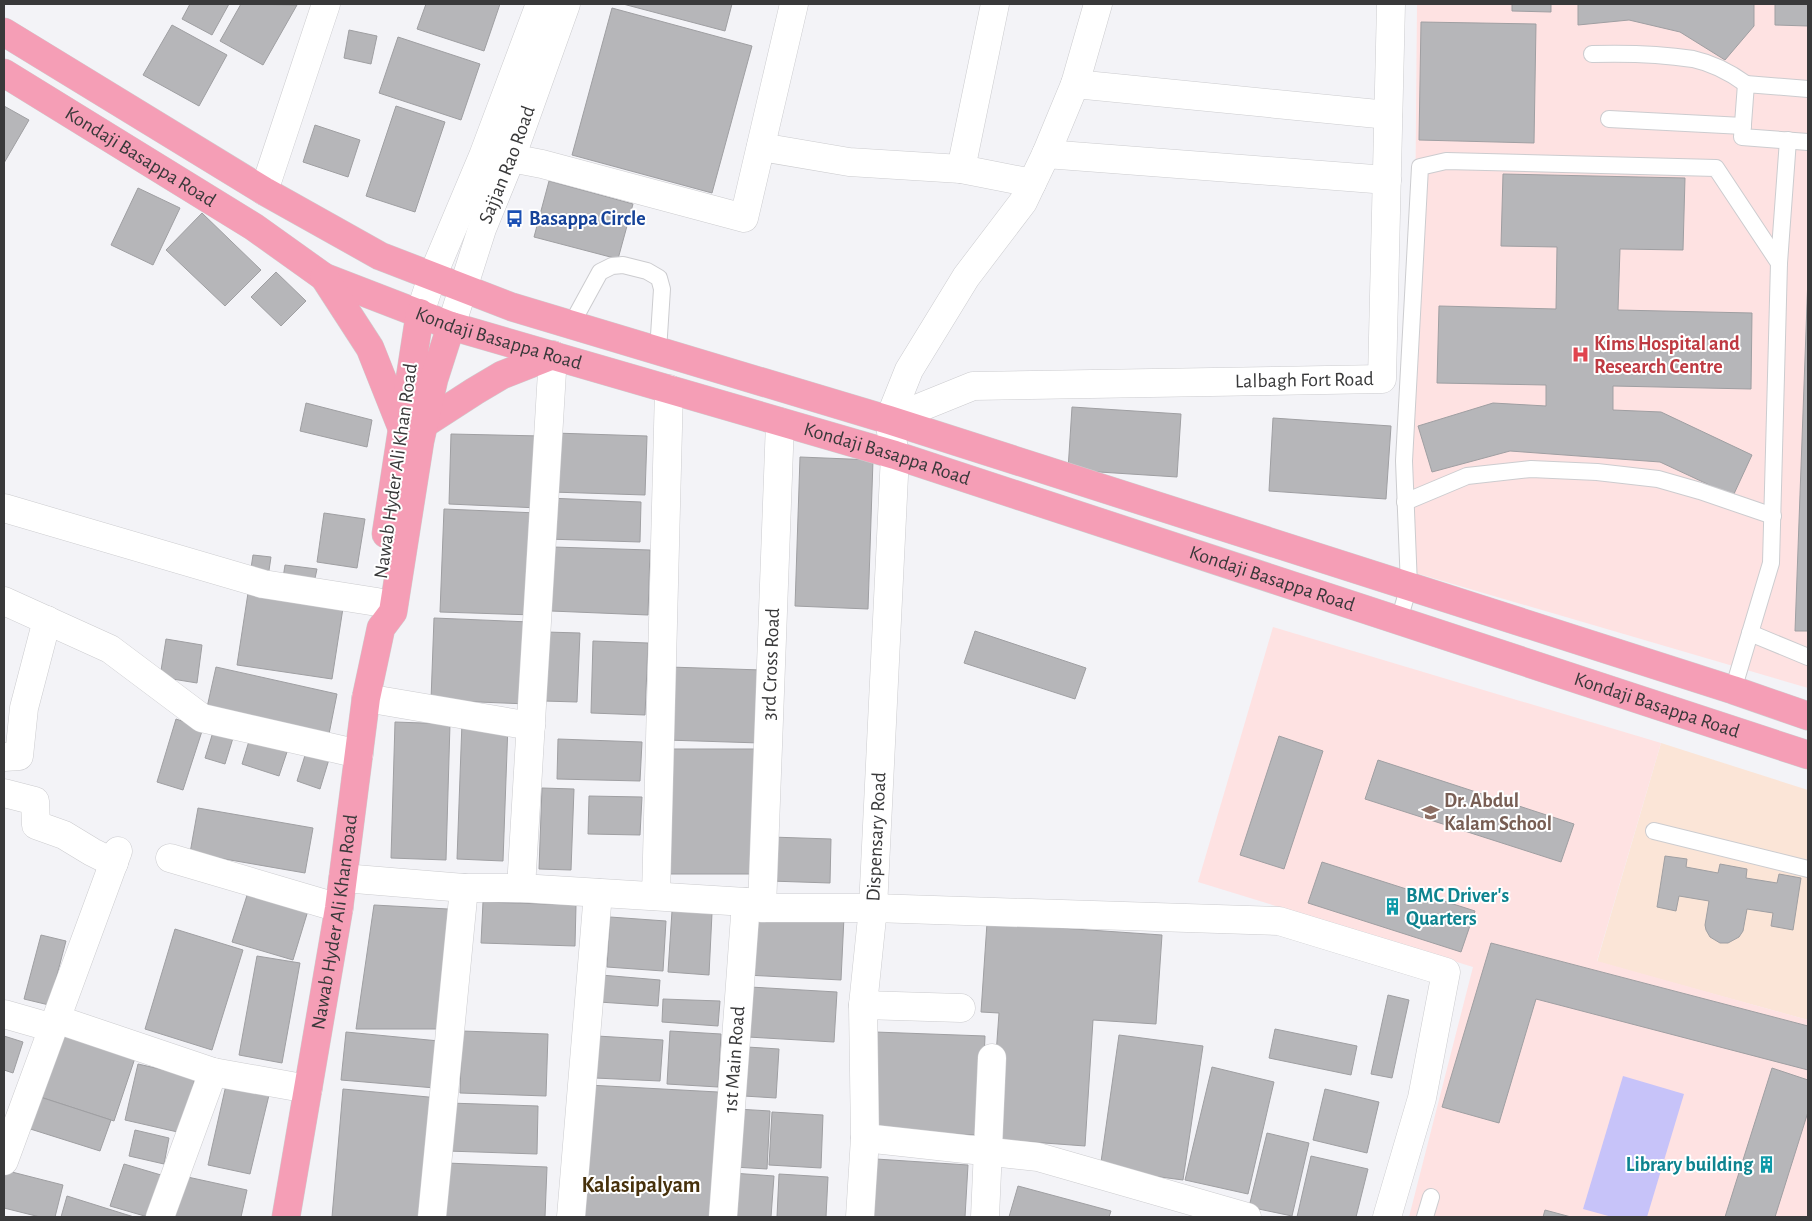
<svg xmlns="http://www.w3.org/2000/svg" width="1812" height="1221" font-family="'Alegreya Sans',sans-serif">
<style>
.commercial{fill:#fbe5d7}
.education{fill:#fee2e2}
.green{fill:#c7c3f9}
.building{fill:#b6b6b9;stroke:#9f9fa2}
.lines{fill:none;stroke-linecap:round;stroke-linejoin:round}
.service-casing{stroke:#cccccf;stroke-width:18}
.minor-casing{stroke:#cccccf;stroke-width:29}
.secondary-casing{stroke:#cccccf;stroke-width:29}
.primary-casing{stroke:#cfcfd0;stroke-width:29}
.service{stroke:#fff;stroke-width:16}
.minor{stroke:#fff;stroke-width:28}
.secondary{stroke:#fff;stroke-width:28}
.primary{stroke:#f59eb6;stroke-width:28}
.labels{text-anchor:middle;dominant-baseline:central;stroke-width:4;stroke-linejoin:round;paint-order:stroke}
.street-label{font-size:20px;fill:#39393a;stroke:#fff}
.transit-label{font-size:20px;font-weight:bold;fill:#164399;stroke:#fff;text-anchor:start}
.health-label{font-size:20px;font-weight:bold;fill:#be3a42;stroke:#fff;text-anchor:start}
.education-label{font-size:20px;font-weight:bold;fill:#785e54;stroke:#fff;text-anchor:start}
.culture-label{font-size:20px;font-weight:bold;fill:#0d838f;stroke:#fff;text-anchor:start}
.quarter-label{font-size:22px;font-weight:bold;fill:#47310c;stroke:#fff}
</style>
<rect width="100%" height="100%" fill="#f3f3f7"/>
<!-- commercial -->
<polygon class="commercial" points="1661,743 1808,790 1808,1020 1597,962"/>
<!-- education -->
<g class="education">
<polygon points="1417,4 1808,4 1808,688 1412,572"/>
<polygon points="1273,627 1661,743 1597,961 1808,1020 1808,1217 1409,1217 1473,967 1198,882"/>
</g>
<!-- green -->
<polygon class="green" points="1623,1076 1684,1094 1647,1217 1612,1217 1583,1209"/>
<!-- building -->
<g class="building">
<polygon points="190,4 229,4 212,35 182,19"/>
<polygon points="241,4 297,5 263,65 220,41"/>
<polygon points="426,4 500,4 484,51 417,29"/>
<polygon points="623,4 732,4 725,31"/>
<polygon points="1512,4 1551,4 1551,12 1512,11"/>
<polygon points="1578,4 1754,4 1754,26 1725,60 1680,32 1629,20 1578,25"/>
<polygon points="1775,4 1808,4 1808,26 1775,25"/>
<polygon points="612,8 752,46 712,193 572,155"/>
<polygon points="1421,22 1536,24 1534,143 1419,140"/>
<polygon points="172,25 227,55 199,106 143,75"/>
<polygon points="349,30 377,36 371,64 344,58"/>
<polygon points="398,37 480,64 461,120 379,93"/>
<polygon points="4,106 29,120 4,163"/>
<polygon points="396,106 445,122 415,212 366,196"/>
<polygon points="315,125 360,140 348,177 303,162"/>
<polygon points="1503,174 1685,178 1683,250 1620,249 1618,310 1752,313 1751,389 1613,386 1613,410 1661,412 1752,455 1733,496 1660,462 1510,451 1432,472 1418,426 1493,403 1546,406 1546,385 1437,383 1439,306 1556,309 1557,247 1501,246"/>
<polygon points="549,181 633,204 618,259 534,237"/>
<polygon points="138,188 180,208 153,265 111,245"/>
<polygon points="202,213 261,270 225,306 166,250"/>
<polygon points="276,272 306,301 281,326 251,297"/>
<polygon points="1808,276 1808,631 1795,631"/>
<polygon points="306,403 372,420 367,447 300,431"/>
<polygon points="1072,407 1181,414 1177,477 1068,470"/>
<polygon points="1273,418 1391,426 1386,499 1269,491"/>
<polygon points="554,433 647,436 645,495 552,492"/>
<polygon points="451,434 541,436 539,508 449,504"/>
<polygon points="800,457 873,460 868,609 795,606"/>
<polygon points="548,498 641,502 640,542 547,539"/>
<polygon points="444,509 537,513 534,615 440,612"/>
<polygon points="324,513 365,519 357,568 317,562"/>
<polygon points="553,547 650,550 648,615 551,611"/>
<polygon points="253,555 271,557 268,577 250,575"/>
<polygon points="285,565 317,569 314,583 283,578"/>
<polygon points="248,593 343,608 332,679 237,665"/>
<polygon points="434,618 530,622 527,704 431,700"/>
<polygon points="975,631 1086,668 1075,699 964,663"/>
<polygon points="546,632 580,633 577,702 544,701"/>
<polygon points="166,639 202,645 197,683 160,677"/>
<polygon points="593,641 648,643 645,715 591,713"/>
<polygon points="216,667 337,694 328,739 206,712"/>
<polygon points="669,667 762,670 760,743 666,740"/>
<polygon points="176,719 203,728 183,790 157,782"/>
<polygon points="395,722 450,724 446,860 391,858"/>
<polygon points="462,722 508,724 503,861 457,859"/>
<polygon points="213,732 233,738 225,764 205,758"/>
<polygon points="1279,736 1323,751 1284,869 1240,855"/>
<polygon points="558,739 642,742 640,781 557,779"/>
<polygon points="249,741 287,752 279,776 242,764"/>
<polygon points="307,749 330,756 320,789 297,781"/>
<polygon points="666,749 761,749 760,874 665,874"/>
<polygon points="1378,760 1574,824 1561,862 1365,799"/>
<polygon points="542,788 574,789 571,870 539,869"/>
<polygon points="589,796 642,797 640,835 588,834"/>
<polygon points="198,808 313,828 305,873 190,853"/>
<polygon points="771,837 831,839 830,883 770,881"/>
<polygon points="1665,856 1687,859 1686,867 1718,873 1720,864 1747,869 1746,878 1777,883 1779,874 1801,878 1793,930 1771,926 1773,913 1747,909 1743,931 1739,937 1728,943 1720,943 1710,937 1706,930 1705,925 1709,901 1679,896 1676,911 1657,907"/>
<polygon points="1322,862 1475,911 1461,952 1308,903"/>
<polygon points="250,886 310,904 293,960 232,942"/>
<polygon points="483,902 576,905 575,946 481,943"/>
<polygon points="374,905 448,909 438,1029 356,1029"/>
<polygon points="672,911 712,913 709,975 668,972"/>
<polygon points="749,912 844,917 841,980 746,975"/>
<polygon points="610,917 666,921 663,971 607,967"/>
<polygon points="987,923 1162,935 1156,1024 1093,1020 1085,1146 990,1139 999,1013 981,1012"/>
<polygon points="175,929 243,950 212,1050 145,1029"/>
<polygon points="41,935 66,941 49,1005 24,999"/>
<polygon points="1491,943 1808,1026 1808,1070 1536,999 1499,1123 1442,1107"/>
<polygon points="257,956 300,963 282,1063 239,1055"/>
<polygon points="601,975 660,980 658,1006 599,1002"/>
<polygon points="750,987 837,992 834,1042 748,1037"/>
<polygon points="1388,995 1409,1000 1392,1078 1371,1074"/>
<polygon points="663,999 720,1001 718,1026 662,1022"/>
<polygon points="1275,1029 1357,1046 1351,1075 1269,1058"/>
<polygon points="462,1031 548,1034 546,1096 460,1093"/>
<polygon points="670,1031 721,1034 718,1087 667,1084"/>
<polygon points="55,1032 135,1058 114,1121 34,1095"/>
<polygon points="346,1032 439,1041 435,1088 341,1080"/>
<polygon points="875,1032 985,1036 981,1135 872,1131"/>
<polygon points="1119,1035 1203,1046 1183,1180 1100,1169"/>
<polygon points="4,1036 23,1042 13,1073 4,1070"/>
<polygon points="597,1036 663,1040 660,1081 595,1078"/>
<polygon points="747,1047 779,1049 776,1098 744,1096"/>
<polygon points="138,1064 195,1077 182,1133 125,1120"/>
<polygon points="1212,1067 1274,1082 1248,1194 1185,1180"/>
<polygon points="1772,1068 1808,1080 1808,1112 1775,1217 1725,1217"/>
<polygon points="226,1085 269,1095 250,1174 208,1165"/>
<polygon points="588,1085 718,1092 711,1217 581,1217"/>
<polygon points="343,1089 439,1098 428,1217 332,1217"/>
<polygon points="1325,1089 1379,1102 1367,1153 1313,1140"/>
<polygon points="34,1095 111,1120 100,1151 24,1127"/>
<polygon points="449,1103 538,1106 537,1154 447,1151"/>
<polygon points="737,1109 770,1111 767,1169 734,1167"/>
<polygon points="772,1112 823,1115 821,1168 769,1165"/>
<polygon points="135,1130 169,1138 164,1164 129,1156"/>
<polygon points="1267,1133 1309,1143 1292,1216 1249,1207"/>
<polygon points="1311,1156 1368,1169 1356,1217 1297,1217"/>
<polygon points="876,1159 968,1165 965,1217 872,1217"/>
<polygon points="446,1163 547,1167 545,1217 444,1217"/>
<polygon points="124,1164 161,1175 148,1217 110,1206"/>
<polygon points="4,1170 63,1185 55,1217 40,1217 4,1208"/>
<polygon points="732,1173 774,1176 771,1217 730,1217"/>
<polygon points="779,1174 828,1177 826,1217 777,1217"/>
<polygon points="183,1176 247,1190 241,1217 173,1217"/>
<polygon points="1018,1186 1111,1211 1109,1217 1009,1217"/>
<polygon points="67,1196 134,1217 61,1217"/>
<polygon points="1545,1210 1571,1217 1543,1217"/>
</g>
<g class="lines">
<defs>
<g id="service">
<path d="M 1592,54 C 1625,53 1660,54 1693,59 C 1711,63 1731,73 1746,84"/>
<polyline points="1808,89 1746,84 1742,137 1808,142"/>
<polyline points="1609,119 1743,126"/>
<polyline points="1779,263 1788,140"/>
<polyline points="571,325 600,272 612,266 623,265 647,271 659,278 662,289 658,351"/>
<polyline points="1405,502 1467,476 1531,469 1597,472 1658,479 1700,491 1773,516"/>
<polyline points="1399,620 1409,586 1404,461 1420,167 1446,161 1716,168 1779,263 1771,563 1733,690"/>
<polyline points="1750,633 1808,657"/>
<polyline points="1654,831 1808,869"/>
<polyline points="1425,1217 1431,1197"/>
</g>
<g id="minor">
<polyline points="1075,84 1388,115"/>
<polyline points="761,147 849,162 961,169 1032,183"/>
<polyline points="1046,154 1387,180"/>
<polyline points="511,158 542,164 744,218 794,4"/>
<polyline points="961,169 995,4"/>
<polyline points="264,191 326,4"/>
<path id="s1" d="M 889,420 L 973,386 L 1382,379 L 1391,4"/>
<polyline points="4,508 263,584 377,602"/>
<polyline points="4,601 110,649 202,718 359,754"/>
<polyline points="366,698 531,726"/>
<polyline points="4,757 19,756 24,708 47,620"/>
<polyline points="4,793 35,801 36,825 64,835 92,852 114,863"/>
<polyline points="170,858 339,908"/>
<polyline points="343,878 464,888 521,888 746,902 762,908 873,908 1279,921 1446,972 1422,1098 1387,1217"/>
<polyline points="521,888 553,355"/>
<polyline points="656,896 669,389"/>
<path id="s2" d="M 762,908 L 780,422"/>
<polyline points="863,1005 961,1008"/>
<polyline points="4,1014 53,1028"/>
<polyline points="56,1019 213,1072 308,1089"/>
<polyline points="865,1138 1038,1157 1247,1217"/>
<polyline points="4,1161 118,851"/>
<polyline points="160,1217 213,1072"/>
<polyline points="432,1217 464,888"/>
<polyline points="571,1217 598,893"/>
<path id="s3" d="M 723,1217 L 746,902"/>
<path id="s4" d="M 860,1217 L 865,1138 L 863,1005 L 873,908 L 895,455 L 889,420 L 909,370 L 966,277 L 1023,202 L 1046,154 L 1075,84 L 1098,4"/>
<polyline points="985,1217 992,1058"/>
</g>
<g id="secondary">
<polyline points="420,313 432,277 483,156 540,4"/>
<path id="s5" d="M 451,326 L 482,229 L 511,158 L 566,4"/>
</g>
<g id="primary">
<polyline points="4,32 264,191 380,256 512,307 889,420 1733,690 1808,716"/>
<path id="s6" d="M 4,73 L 254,227 L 324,277 L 451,326 L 895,455 L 1808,755"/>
<polyline points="324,277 370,348 401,426"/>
<polyline points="424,424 475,391 502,375 553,355"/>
<polyline points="386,534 420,313"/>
<path id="s7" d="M 286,1217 L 339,908 L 366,698 L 381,628 L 393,612 L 420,441 L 434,379 L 451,326"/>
</g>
</defs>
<!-- service casing -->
<use href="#service" class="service-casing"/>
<!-- minor casing -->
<use href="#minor" class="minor-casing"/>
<!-- secondary casing -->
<use href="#secondary" class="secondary-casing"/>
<!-- primary casing -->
<use href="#primary" class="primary-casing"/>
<!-- service -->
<use href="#service" class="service"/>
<!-- minor -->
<use href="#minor" class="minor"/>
<!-- secondary -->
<use href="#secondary" class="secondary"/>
<!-- primary -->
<use href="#primary" class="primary"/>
</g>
<!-- icons -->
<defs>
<symbol id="bus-bare" viewBox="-9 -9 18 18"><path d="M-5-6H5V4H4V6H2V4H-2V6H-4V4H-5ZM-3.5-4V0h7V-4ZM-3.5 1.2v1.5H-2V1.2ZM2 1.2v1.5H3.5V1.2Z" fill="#1a4fb4" stroke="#fff" stroke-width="2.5" paint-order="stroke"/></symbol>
<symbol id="hospital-bare" viewBox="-9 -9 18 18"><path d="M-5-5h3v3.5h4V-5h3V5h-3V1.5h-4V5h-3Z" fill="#e0444e" stroke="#fff" stroke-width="2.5" paint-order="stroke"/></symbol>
<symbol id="school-bare" viewBox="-9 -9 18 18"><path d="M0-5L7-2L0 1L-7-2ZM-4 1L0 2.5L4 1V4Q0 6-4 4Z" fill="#8d6e63" stroke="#fff" stroke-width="2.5" paint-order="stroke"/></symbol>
<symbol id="building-bare" viewBox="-9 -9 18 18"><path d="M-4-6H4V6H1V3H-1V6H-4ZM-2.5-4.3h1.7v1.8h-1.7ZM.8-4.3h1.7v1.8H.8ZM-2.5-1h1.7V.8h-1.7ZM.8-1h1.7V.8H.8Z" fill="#0f9aa8" stroke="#fff" stroke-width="2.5" paint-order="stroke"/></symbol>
</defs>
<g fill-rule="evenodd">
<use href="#bus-bare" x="502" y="206" width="25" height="25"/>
<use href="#hospital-bare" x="1568" y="342" width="25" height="25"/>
<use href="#school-bare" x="1418" y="800" width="25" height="25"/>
<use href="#building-bare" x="1380" y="894" width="25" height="25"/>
<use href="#building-bare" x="1754" y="1152" width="25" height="25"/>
</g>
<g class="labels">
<!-- street labels -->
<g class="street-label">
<text stroke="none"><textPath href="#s6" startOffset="160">Kondaji Basappa Road</textPath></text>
<text stroke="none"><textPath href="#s5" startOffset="171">Sajjan Rao Road</textPath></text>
<text stroke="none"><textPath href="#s6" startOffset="565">Kondaji Basappa Road</textPath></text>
<text stroke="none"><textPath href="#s1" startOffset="422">Lalbagh Fort Road</textPath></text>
<text stroke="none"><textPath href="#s6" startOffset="970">Kondaji Basappa Road</textPath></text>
<text transform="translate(396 471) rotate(-82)">Nawab Hyder Ali Khan Road</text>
<text stroke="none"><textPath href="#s6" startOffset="1375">Kondaji Basappa Road</textPath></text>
<text stroke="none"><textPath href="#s2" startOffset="244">3rd Cross Road</textPath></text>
<text stroke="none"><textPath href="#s6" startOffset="1780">Kondaji Basappa Road</textPath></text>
<text stroke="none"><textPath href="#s4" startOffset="381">Dispensary Road</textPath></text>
<text stroke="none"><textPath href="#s7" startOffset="299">Nawab Hyder Ali Khan Road</textPath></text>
<text stroke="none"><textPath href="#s3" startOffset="158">1st Main Road</textPath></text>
</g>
<!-- transit labels -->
<g class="transit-label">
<text x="529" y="219">Basappa Circle</text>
</g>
<!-- health labels -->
<g class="health-label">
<text x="1594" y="344">Kims Hospital and<tspan x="1594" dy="23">Research Centre</tspan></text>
</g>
<!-- education labels -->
<g class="education-label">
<text x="1444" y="801">Dr. Abdul<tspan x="1444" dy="23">Kalam School</tspan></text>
</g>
<!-- culture labels -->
<g class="culture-label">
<text x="1406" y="896">BMC Driver's<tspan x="1406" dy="23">Quarters</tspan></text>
<text x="1753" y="1165" text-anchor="end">Library building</text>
</g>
<!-- quarter labels -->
<g class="quarter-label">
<text x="641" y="1185">Kalasipalyam</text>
</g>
</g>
<!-- border -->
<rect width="1812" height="1221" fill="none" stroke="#39393a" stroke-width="10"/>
</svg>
